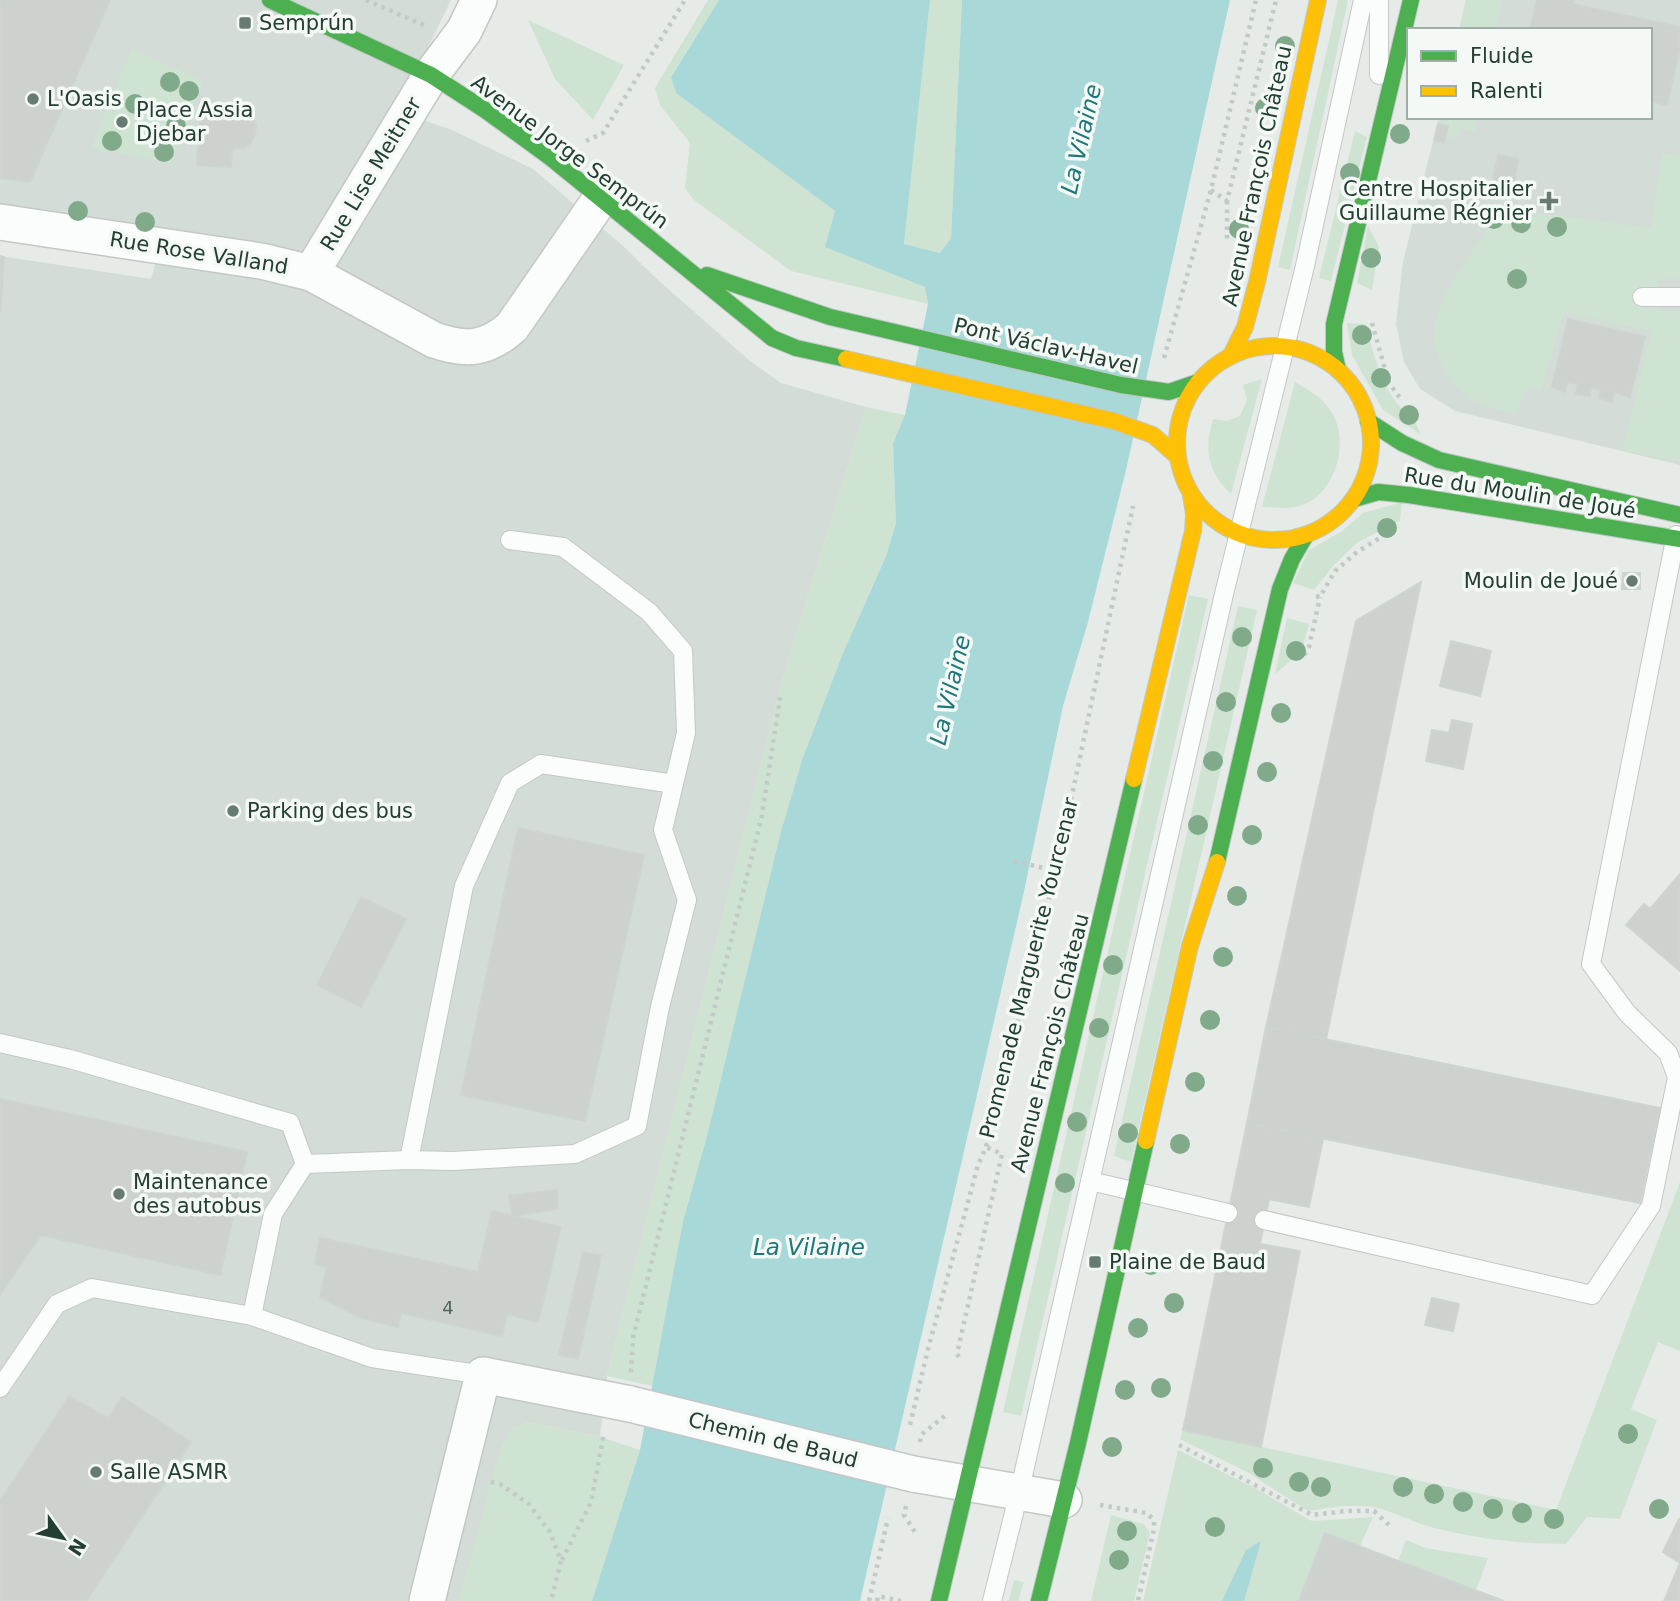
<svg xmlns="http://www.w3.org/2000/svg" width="1680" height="1601" font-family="'DejaVu Sans',sans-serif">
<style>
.built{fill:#d4dcd7}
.green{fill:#cfe3d3}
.water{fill:#a8d8d7}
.building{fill:#cdd2cf;stroke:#ced4d1;stroke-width:2}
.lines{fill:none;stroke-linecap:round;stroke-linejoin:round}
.lane-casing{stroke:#c3c8c5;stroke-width:20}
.street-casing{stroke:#c3c8c5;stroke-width:38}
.fast-casing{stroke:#c1c8c5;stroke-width:18}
.slow-casing{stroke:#c1c8c5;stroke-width:18}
.path{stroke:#c2cac6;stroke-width:4.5;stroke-dasharray:3.5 5;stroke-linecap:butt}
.lane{stroke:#fbfcfc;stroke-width:18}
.street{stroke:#fbfcfc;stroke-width:35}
.fast{stroke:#4caf50;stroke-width:16}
.slow{stroke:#ffc107;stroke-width:16}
.street-bridge-casing{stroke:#c3c8c5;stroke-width:38;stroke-linecap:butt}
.street-bridge{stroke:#fbfcfc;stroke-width:35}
.tree{fill:#81aa8a}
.poi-dot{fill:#677b72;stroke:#f4f9f6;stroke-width:2.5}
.labels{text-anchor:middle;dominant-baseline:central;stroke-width:7;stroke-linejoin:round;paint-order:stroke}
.number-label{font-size:18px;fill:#4e645b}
.poi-label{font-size:21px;fill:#233e33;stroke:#f4f9f6;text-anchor:start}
.street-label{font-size:21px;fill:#233e33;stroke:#f4f9f6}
.water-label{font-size:23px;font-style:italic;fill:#1e7879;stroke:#f4f9f6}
</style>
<rect width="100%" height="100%" fill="#e6ebe8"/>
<!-- built -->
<g class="built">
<polygon points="0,0 451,0 397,111 452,130 533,169 622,245 658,280 750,361 781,383 866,407 783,678 607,1376 600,1437 528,1422 512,1429 459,1601 0,1601 0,256 151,279 162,239 0,213"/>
<polygon points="1466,0 1680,0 1680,465 1455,411 1420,389 1404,362 1396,324 1403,262 1439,117 1650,117 1650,30 1459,30"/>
</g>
<!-- green -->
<g class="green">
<polygon points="708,0 719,0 671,76 676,93 835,211 826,247 925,287 928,304 791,271 694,200 685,188 690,143 660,105 655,88"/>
<polygon points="930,0 962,0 951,238 940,253 904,244"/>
<polygon points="1338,0 1348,0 1290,270 1278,267"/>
<polygon points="1466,0 1502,0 1495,30 1459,30"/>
<polygon points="528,20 624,65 593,120 555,79"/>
<polygon points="132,49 203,81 172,163 91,148"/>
<polygon points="1439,117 1476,117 1476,131 1460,129 1458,138 1446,136 1447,126 1438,124"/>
<polygon points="1355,131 1367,137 1331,281 1319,278"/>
<path d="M 1662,153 L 1680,156 L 1680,279 L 1657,279 L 1659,311 L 1680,311 L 1680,462 L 1623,450 L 1652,331 L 1564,312 L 1541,391 L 1528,387 L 1516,413 C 1487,408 1464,400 1447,375 C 1437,360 1431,338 1436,319 C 1445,284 1482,240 1502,208 L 1651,228 Z"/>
<polygon points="1368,226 1379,247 1372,290 1357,283"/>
<path d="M 1347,323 L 1365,324 C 1373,350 1380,382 1397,403 C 1406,416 1416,417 1420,434 L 1383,410 L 1352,355 Z"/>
<path d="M 1262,379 L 1231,494 C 1207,470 1204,451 1213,419 L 1226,421 L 1240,416 L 1247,400 L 1243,385 Z"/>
<path d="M 1295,382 C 1310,391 1323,397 1332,413 C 1351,444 1334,500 1295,507 C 1285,509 1272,507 1262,507 Z"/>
<polygon points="866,407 905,415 893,443 896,523 886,555 843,653 802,760 780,835 707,1136 683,1221 652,1386 607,1376 783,678"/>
<polygon points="1402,502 1400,521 1358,542 1334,565 1314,590 1293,583 1309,550 1342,531 1363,513"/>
<polygon points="1189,595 1208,599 1021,1416 1003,1412"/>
<polygon points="1238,606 1257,610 1131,1162 1114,1156"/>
<polygon points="1287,618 1309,624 1302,651 1275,674"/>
<path d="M 1680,1182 L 1680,1351 L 1658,1342 L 1631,1409 L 1657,1420 L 1620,1519 L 1587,1517 L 1566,1544 C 1518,1544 1481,1539 1434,1528 C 1414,1523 1397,1513 1378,1508 C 1354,1503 1332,1507 1308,1511 L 1247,1472 L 1180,1439 L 1183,1430 L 1556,1510 Z"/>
<polygon points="528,1422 600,1437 640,1450 592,1601 459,1601 501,1446 512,1429"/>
<polygon points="1178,1450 1251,1486 1312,1521 1373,1517 1360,1546 1325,1533 1299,1601 1143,1601"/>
<polygon points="1111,1515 1144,1524 1150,1533 1134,1601 1091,1601"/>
<polygon points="1406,1540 1426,1548 1488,1558 1476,1590 1398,1561"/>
<polygon points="1014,1580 1024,1582 1018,1601 1009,1601"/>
</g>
<!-- water -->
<g class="water">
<polygon points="719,0 930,0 904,244 940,253 951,238 962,0 1230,0 1126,470 1088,622 1063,706 1023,896 860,1601 592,1601 640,1450 683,1221 707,1136 780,835 802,760 843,653 886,556 896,523 893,443 905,415 928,304 925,287 825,247 835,211 676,93 671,77"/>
<polygon points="1261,1541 1244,1601 1222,1601 1246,1550"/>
</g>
<!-- building -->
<g class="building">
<polygon points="0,0 110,0 30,182 0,178"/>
<polygon points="1537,0 1573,0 1572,4 1680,27 1680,47 1667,105 1650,101 1650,30 1530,30"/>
<polygon points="237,107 246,111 253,117 256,126 255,135 251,142 244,148 232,149 231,167 197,165 201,109 225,111"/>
<polygon points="1438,124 1448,126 1444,143 1434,140"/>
<polygon points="1498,155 1518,159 1513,190 1492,186"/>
<polygon points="0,256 4,257 0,313"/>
<polygon points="1568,319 1645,337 1630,397 1614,392 1612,402 1599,398 1601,390 1591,387 1590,396 1576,394 1578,384 1567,382 1565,392 1552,387"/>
<polygon points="1623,573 1640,573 1640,589 1622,589"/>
<polygon points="1421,582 1326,1039 1266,1027 1356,621"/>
<polygon points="1451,641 1491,651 1480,696 1440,686"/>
<polygon points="1452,720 1472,724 1463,769 1426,761 1432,730 1449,733"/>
<polygon points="518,828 644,855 585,1121 461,1095"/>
<polygon points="1680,874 1680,971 1626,925 1644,904 1650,909"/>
<polygon points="361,897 406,919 361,1007 317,985"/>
<polygon points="1266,1027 1660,1108 1640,1203 1247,1123"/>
<polygon points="0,1099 247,1152 220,1275 41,1235 0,1295"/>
<polygon points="1247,1123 1323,1139 1309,1207 1269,1199 1260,1244 1300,1251 1261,1447 1183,1430"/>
<polygon points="557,1190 558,1209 512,1216 509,1196"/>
<polygon points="492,1211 561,1227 538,1322 507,1314 502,1336 401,1313 398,1327 361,1318 320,1297 327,1267 315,1264 320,1238 478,1272"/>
<polygon points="583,1252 601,1256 578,1359 559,1355"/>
<polygon points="1432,1298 1459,1304 1453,1331 1425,1325"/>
<polygon points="69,1396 108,1418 122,1397 191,1442 86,1601 0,1601 0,1501"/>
<polygon points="1679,1519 1680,1519 1680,1563 1663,1552"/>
<polygon points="1325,1533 1398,1561 1504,1601 1299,1601"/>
<polygon points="1680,1563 1680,1601 1664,1601"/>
</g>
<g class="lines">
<defs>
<g id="lane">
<polyline points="1379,0 1379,75"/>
<polyline points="1642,297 1680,297"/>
<polyline points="0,1043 70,1059 290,1123 305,1164"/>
<polyline points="409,1160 464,886 510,783 541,764 674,784"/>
<polyline points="1090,1181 1228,1213"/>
<polyline points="1264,1220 1592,1295 1651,1206 1677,1077 1668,1053 1627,1013 1591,964 1676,535"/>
<polyline points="252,1316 273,1214 305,1164 409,1160 453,1161 575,1154 637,1126 660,1007 687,900 663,830 686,733 683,651 649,612 563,547 510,540"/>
<polyline points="0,1388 57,1304 92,1288 252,1316 372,1358 483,1375"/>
<polyline points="992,1601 1019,1493 1224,594 1305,266 1363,0"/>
</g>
<g id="street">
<path d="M 0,222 L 261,261 L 311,273 L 434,340 C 466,351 486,350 512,327 L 601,198"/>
<polyline points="311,273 431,75 464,31 479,0"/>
<polyline points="913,1474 1064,1500"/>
<polyline points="427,1601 483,1375 630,1404"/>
</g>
<g id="fast">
<polyline points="270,0 431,75 485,110 551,158 772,338 796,348 846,359"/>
<polyline points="707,275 830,317 1121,385 1169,392 1198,382"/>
<polyline points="1338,370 1334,352 1334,324 1411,0"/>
<polyline points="1368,421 1402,443 1439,460 1680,515"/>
<polyline points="1354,499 1378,492 1409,495 1680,539"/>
<polyline points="1217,862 1280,589 1292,559 1306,535"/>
<polyline points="939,1601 1134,779"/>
<polyline points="1039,1601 1078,1443 1146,1141"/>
</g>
<g id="slow">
<circle cx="1274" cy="443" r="97"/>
<polyline points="1230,357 1245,327 1257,282 1318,0"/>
<polyline points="846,359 1114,421 1153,435 1178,457"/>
<polyline points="1134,779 1193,531 1194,514 1191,495"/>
<polyline points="1146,1141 1190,946 1217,862"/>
</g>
</defs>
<!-- lane casing -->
<use href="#lane" class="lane-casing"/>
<!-- street casing -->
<use href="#street" class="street-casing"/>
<!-- fast casing -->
<use href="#fast" class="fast-casing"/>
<!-- slow casing -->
<use href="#slow" class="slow-casing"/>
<!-- path -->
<g class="path">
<polyline points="366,0 426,26"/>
<polyline points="586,141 603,133 685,0"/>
<polyline points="1211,190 1227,201 1276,0"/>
<polyline points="1227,201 1227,243"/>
<polyline points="1372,323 1389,383 1401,399"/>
<polyline points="1164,358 1211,190 1256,0"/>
<polyline points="1316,596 1320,597 1335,571 1357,552 1391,531"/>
<polyline points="1304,655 1309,647 1320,597"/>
<polyline points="1014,861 1056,871"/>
<polyline points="959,1357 957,1354 1002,1154 986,1147"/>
<polyline points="631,1372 633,1338 762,815 781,692"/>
<polyline points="910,1425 928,1349 978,1165 986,1147 1056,871 1133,506"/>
<polyline points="920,1442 921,1435 947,1414"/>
<polyline points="1179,1445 1312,1515 1346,1511 1374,1511 1389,1525"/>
<polyline points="491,1482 500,1484 529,1504 550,1532 561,1561 551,1601"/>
<polyline points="1100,1505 1147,1513 1154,1520 1154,1529 1138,1601"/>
<polyline points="906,1506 904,1515 917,1535"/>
<polyline points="562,1560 591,1502 604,1434"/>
<polyline points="869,1601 888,1518"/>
<polyline points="877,1601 878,1596 901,1601"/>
</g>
<!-- lane -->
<use href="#lane" class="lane"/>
<!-- street -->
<use href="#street" class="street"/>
<!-- fast -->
<use href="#fast" class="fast"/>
<!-- slow -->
<use href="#slow" class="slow"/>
<defs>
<polyline id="street-bridge" points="630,1404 913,1474"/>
</defs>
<!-- street-bridge casing -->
<use href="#street-bridge" class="street-bridge-casing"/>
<!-- street-bridge -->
<use href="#street-bridge" class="street-bridge"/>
</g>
<!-- trees -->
<g class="tree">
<circle cx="1285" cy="46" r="10"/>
<circle cx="170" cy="82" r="10"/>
<circle cx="189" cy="91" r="10"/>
<circle cx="135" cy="104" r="10"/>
<circle cx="1265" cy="108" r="10"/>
<circle cx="176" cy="126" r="10"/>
<circle cx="1400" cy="134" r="10"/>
<circle cx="112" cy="141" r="10"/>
<circle cx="164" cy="152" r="10"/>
<circle cx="1350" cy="173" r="10"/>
<circle cx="78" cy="211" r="10"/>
<circle cx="1494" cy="219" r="10"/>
<circle cx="145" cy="222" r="10"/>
<circle cx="1521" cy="223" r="10"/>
<circle cx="1557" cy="227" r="10"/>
<circle cx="1239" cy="229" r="10"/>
<circle cx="1371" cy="258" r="10"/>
<circle cx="1517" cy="279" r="10"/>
<circle cx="1362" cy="335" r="10"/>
<circle cx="1381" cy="378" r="10"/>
<circle cx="1409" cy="415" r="10"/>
<circle cx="1387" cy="528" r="10"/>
<circle cx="1242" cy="637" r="10"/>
<circle cx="1296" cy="651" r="10"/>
<circle cx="1226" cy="702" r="10"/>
<circle cx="1281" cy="713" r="10"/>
<circle cx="1213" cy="761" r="10"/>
<circle cx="1267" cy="772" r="10"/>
<circle cx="1198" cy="825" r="10"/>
<circle cx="1252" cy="835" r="10"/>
<circle cx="1237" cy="896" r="10"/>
<circle cx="1223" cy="957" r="10"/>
<circle cx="1113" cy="965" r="10"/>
<circle cx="1210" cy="1020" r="10"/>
<circle cx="1099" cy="1028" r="10"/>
<circle cx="1195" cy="1082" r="10"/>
<circle cx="1077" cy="1122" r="10"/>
<circle cx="1128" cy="1133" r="10"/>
<circle cx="1180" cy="1144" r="10"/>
<circle cx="1065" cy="1183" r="10"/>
<circle cx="1151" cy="1265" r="10"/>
<circle cx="1174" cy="1303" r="10"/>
<circle cx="1138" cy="1328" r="10"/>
<circle cx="1161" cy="1388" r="10"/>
<circle cx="1125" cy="1390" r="10"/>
<circle cx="1628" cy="1434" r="10"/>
<circle cx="1112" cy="1447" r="10"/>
<circle cx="1263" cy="1468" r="10"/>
<circle cx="1299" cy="1482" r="10"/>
<circle cx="1321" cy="1487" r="10"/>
<circle cx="1403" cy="1487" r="10"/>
<circle cx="1434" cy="1494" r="10"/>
<circle cx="1463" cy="1502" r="10"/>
<circle cx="1493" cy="1509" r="10"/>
<circle cx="1659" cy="1509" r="10"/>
<circle cx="1522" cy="1513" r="10"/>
<circle cx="1554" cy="1519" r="10"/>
<circle cx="1215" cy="1527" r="10"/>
<circle cx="1127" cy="1531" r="10"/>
<circle cx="1119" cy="1560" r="10"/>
</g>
<!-- markers -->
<g class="poi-dot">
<rect x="238" y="16" width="14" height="14" rx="3.5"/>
<circle cx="33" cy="99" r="7"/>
<circle cx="122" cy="122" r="7"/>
<path d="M1545.5 190.5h7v7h7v7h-7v7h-7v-7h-7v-7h7z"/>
<circle cx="1632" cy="581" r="7"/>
<circle cx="233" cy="811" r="7"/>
<circle cx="119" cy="1194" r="7"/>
<rect x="1088" y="1255" width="14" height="14" rx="3.5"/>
<circle cx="96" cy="1472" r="7"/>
</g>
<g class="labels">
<!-- number labels -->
<g class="number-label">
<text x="448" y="1307">4</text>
</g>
<!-- poi labels -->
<g class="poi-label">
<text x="259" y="23">Semprún</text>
<text x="47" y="99">L'Oasis</text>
<text x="136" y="110">Place Assia<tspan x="136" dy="24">Djebar</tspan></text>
<text x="1533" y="189" text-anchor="end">Centre Hospitalier<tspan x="1533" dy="24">Guillaume Régnier</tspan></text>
<text x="1618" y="581" text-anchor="end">Moulin de Joué</text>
<text x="247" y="811">Parking des bus</text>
<text x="133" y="1182">Maintenance<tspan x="133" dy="24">des autobus</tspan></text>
<text x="1109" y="1262">Plaine de Baud</text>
<text x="110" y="1472">Salle ASMR</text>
</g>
<!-- street labels -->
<g class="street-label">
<text transform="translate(570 152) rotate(37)">Avenue Jorge Semprún</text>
<text transform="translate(371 174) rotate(-59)">Rue Lise Meitner</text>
<text transform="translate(1257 176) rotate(-78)">Avenue François Château</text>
<text transform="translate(199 253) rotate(9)">Rue Rose Valland</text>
<text transform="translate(1046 346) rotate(13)">Pont Václav-Havel</text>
<text transform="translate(1520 493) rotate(9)">Rue du Moulin de Joué</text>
<text transform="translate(1029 968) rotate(-76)">Promenade Marguerite Yourcenar</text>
<text transform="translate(1050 1043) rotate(-76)">Avenue François Château</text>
<text transform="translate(773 1440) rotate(14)">Chemin de Baud</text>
</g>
<!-- water labels -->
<g class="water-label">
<text transform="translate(1081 139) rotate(-77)">La Vilaine</text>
<text transform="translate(950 690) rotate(-77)">La Vilaine</text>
<text x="809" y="1247">La Vilaine</text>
</g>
</g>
<!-- legend -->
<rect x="1407" y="28" width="245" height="91" fill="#f4f9f6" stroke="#a0aea8" stroke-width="2"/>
<rect x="1421" y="51" width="35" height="10" fill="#4caf50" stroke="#a0aea8" stroke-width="2"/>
<text x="1470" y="63" font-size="21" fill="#233e33">Fluide</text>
<rect x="1421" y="86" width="35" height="10" fill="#ffc107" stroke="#a0aea8" stroke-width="2"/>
<text x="1470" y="98" font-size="21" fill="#233e33">Ralenti</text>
<!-- north arrow -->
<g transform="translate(63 1538) rotate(123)" stroke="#f4f9f6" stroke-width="5" paint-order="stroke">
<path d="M0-5L12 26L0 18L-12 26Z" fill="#233e33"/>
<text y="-10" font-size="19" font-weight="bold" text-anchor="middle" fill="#233e33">N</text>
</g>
</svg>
